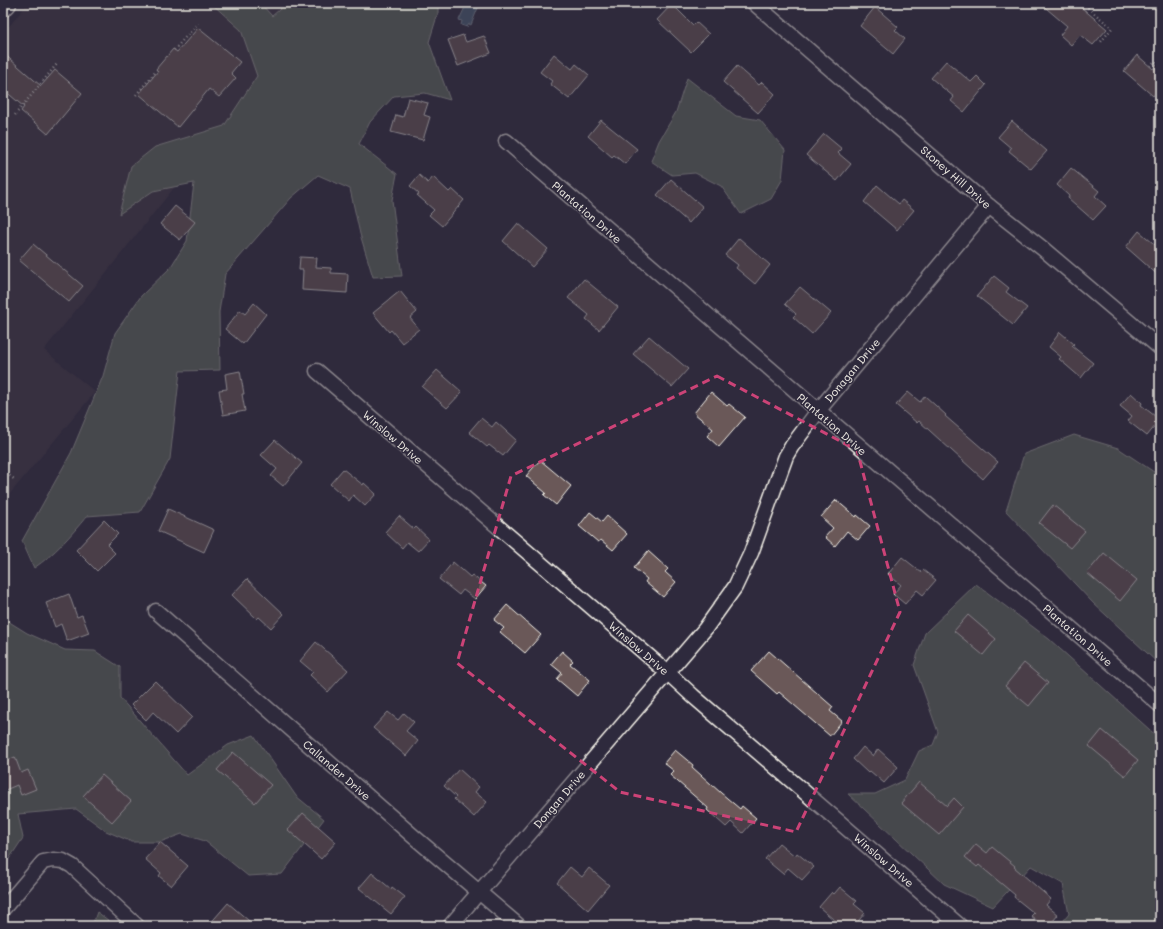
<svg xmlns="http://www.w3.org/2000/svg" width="1163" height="929" font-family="Mali,sans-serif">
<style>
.built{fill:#413845}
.green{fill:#636d61;stroke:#acafa4}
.water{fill:#4e6479;stroke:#909ca5}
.building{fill:#6b5959;stroke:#f4f1e8}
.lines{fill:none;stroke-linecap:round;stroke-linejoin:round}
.minor-casing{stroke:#f4f1e8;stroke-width:17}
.primary-casing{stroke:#f4f1e8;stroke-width:25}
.path{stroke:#f4f1e8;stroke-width:2.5;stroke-dasharray:1 3;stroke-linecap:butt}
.minor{stroke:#2f2a3d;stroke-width:14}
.primary{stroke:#2f2a3d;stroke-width:22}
.marked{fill:none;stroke:#cc4377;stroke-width:3;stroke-dasharray:8 5;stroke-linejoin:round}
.labels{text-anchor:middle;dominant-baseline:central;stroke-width:3;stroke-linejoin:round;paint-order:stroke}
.street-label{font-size:11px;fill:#f4f1e8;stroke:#2f2a3d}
</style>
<rect width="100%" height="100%" fill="#2f2a3d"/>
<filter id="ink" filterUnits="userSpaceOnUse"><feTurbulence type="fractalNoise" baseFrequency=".025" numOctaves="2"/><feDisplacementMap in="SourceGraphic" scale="8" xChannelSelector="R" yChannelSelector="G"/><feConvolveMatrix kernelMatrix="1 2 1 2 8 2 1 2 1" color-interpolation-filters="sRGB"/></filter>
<g filter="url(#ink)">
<!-- built -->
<polygon class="built" points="28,3 328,3 270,68 44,350 95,392 3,502 3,34"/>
<!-- green -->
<g class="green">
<path d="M 211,3 L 260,3 L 272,16 L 287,3 L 438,3 L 438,13 L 429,42 L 450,100 L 425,93 L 394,96 L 370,122 L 359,144 L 397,174 L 392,200 L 402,276 L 373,277 L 360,234 L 350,189 L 318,175 L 291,198 L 225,274 L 219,312 L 220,370 L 180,371 L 170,459 L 140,512 L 87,516 C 71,535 55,554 34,568 L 22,541 L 71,453 L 103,376 L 115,333 L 141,296 L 170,268 L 187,241 L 194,183 L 153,191 L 119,214 L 131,166 L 155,147 L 224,126 L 257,76 L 241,30 Z"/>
<polygon points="687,78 736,116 760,120 785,150 782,180 771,199 741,214 721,186 695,173 672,175 651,161 659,141 676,112"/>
<polygon points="1074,435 1118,448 1160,476 1160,665 1093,603 1006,511 1024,454"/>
<polygon points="976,584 1049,639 1160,739 1160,926 1059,926 1069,914 1063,884 1031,866 993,907 944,884 848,794 875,794 905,780 919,751 933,745 938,732 914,665 925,633"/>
<polygon points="3,618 27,633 65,650 95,651 120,667 120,698 187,775 228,745 254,735 296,796 324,819 282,874 248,876 205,841 182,834 160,842 132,842 106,831 76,809 18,814 23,838 3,868"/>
<polygon points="97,912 116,926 92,926"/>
</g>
<!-- water -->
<polygon class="water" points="467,3 480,3 471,25 469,24 467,27 461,25 462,21 459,20"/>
<!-- building -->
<g class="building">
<polygon points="1040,3 1076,3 1107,29 1093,45 1080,35 1071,45 1060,35 1067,26"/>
<polygon points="672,4 693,25 696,22 709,34 691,52 657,20"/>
<polygon points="875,7 898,27 895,30 905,39 893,54 860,26"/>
<polygon points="198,28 240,62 231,73 236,78 219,97 209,89 178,127 139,94 158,71 156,69 173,49 177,52"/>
<polygon points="463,35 466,42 484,36 491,53 458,66 448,40"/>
<polygon points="3,53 41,86 55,70 82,93 48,134 21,111 24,107 3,89"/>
<polygon points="554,54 572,69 576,64 589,75 569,99 550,84 552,81 540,72"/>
<polygon points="1137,55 1153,69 1160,60 1160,88 1153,96 1124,71"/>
<polygon points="946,61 971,82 977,76 986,85 964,112 951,101 954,97 931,78"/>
<polygon points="737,66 759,85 762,82 775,94 758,113 723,82"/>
<polygon points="408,98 428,103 424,115 430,117 423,140 391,132 396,115 403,117"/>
<polygon points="601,120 637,149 625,164 614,155 612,157 588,136"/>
<polygon points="1012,121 1047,151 1031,169 1009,151 1011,148 998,137"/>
<polygon points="824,134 842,149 838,153 851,164 837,181 806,155"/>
<polygon points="1071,168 1099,191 1095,196 1106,206 1093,220 1068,198 1069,196 1057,185"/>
<polygon points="419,175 428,183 433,177 449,192 452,189 464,200 442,226 429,215 434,210 417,195 419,194 410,186"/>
<polygon points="671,179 703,207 689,223 657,195"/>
<polygon points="877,185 899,204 902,200 914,210 897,230 864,202"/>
<polygon points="175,206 195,222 180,240 160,224"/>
<polygon points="518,223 548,249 532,267 503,241"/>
<polygon points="1139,231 1160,249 1160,277 1126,247"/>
<polygon points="739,238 770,265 755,284 736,268 738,265 725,255"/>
<polygon points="33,244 83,286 69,302 19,260"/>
<polygon points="300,257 317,258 316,267 331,268 331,273 348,274 347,293 302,290 303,270 299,270"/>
<polygon points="994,276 1009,288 1006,292 1027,308 1013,325 977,296"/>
<polygon points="584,279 618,307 599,330 586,319 589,315 568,298"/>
<polygon points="800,287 831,313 812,334 793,317 796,314 785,304"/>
<polygon points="400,291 417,312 410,318 419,329 402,343 391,330 389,332 373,313"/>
<polygon points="254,303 266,314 243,344 225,329 240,310 245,314"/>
<polygon points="1060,332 1074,344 1072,346 1093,363 1081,378 1059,359 1061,357 1049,347"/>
<polygon points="649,336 688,369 672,387 633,354"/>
<polygon points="437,370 462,392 447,408 422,387"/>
<polygon points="240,371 244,394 242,394 245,411 223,415 219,390 227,389 225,374"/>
<polygon points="711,392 727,406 729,404 745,417 719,447 707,436 713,429 694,413"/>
<polygon points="908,392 920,402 925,396 946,415 945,416 998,462 983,479 919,421 917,423 896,405"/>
<polygon points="1131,393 1142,403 1141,405 1160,420 1147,436 1128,421 1132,416 1120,406"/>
<polygon points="481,418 492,427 496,422 516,440 503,456 489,445 487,447 469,432"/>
<polygon points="275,440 302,463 283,486 271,476 277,469 261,455"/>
<polygon points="540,460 571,486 556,505 544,495 546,493 526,476"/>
<polygon points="343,469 363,485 364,483 376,494 365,506 353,495 349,501 330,484"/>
<polygon points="836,500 856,517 857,515 870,526 858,540 847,531 835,546 825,537 833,528 821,517"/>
<polygon points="1053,505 1085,531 1070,548 1039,523"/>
<polygon points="168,509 214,530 204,552 158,531"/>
<polygon points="590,512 602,522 607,516 627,534 613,550 601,540 598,542 579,526"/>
<polygon points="399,516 414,529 416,527 429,539 418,551 407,542 402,548 385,532"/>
<polygon points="104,520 118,534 107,545 115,553 97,571 76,550"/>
<polygon points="648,551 668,569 665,572 676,582 663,597 645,582 647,579 634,568"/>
<polygon points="1104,553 1137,580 1120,601 1087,573"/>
<polygon points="902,557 921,572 923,570 936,580 923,595 917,590 905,604 893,594 901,585 888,574"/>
<polygon points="453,562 470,577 472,575 486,586 475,599 463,590 459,595 439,579"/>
<polygon points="247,579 284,614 271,628 259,617 257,619 232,595"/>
<polygon points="69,594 77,617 82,615 89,633 67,641 61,624 55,627 46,603"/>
<polygon points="507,605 541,635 525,653 500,632 504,628 494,620"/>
<polygon points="968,615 996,639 983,655 954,631"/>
<polygon points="316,642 348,670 328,692 310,675 313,672 300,661"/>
<polygon points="562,651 573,661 570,664 590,680 577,696 557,679 562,673 551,664"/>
<polygon points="769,651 833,707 830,711 842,721 830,736 779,692 777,694 751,671"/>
<polygon points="1024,663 1048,683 1029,706 1005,686"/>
<polygon points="155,681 192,717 176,734 153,712 146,720 131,705"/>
<polygon points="388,712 398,720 404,713 414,722 406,731 418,741 406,756 373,728"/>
<polygon points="1102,730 1138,760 1125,776 1089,746"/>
<polygon points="863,747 873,756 878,749 898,767 884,783 870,771 868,773 853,759"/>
<polygon points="675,750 693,765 692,767 721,793 740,809 742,806 756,818 743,833 731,822 726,827 707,810 708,808 670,775 674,771 664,763"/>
<polygon points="233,752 271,785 255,803 217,770"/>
<polygon points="15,757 21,773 28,770 36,789 21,795 17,785 3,791 3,762"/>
<polygon points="459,769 479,787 475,792 487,802 474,817 454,799 456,797 444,786"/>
<polygon points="102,775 131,801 112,822 83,796"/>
<polygon points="919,782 947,806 954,798 963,807 939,835 901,803"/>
<polygon points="303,813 336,842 321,859 288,830"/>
<polygon points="160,842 188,866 171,886 159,876 161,873 145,859"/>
<polygon points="779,843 795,856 797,853 814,867 802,880 788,868 783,874 765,859"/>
<polygon points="976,844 987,853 992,847 1015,866 1014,867 1051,899 1046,905 1058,915 1049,926 1044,926 1031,916 1034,913 1014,897 1015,895 979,865 977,867 965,857"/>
<polygon points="570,867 582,877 589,868 609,885 588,910 557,883"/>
<polygon points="372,873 391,889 392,887 405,897 391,914 359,888"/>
<polygon points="840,887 857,901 854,904 865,913 854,926 841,926 819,907 832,892 834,894"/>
<polygon points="228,903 255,926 208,926"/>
</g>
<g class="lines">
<defs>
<g id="minor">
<polyline points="754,3 989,206 1042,248 1160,348"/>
<polyline points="506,141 1160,705"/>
<polyline points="317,371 667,672 693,696 960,926"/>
<polyline points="156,611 413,836 519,926"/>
<polyline points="3,909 43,862 53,860 63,861 72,866 137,926"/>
<polyline points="450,926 705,629 735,587 751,553 786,456 792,446 818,411 989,206"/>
</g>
<polyline id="primary" points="3,5 5,3"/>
</defs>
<!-- minor casing -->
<use href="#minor" class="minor-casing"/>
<!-- primary casing -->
<use href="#primary" class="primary-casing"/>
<!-- path -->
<g class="path">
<polyline points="1085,11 1088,8 1112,28 1100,43"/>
<polyline points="174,50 198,23"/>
<polyline points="1150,66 1155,61 1160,66"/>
<polyline points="136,95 157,70"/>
<polyline points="15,115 57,64"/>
<polyline points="3,194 8,198"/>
<polyline points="3,471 14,479"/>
</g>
<!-- minor -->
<use href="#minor" class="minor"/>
<!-- primary -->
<use href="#primary" class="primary"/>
</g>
</g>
<!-- marked area -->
<path d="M0 0H1163V929H0ZM 717,376 L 857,450 L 900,612 L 796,832 L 620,792 L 457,663 L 511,476 Z" fill="#2f2a3d" fill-opacity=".55" fill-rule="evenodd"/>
<path class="marked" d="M 717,376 L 857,450 L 900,612 L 796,832 L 620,792 L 457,663 L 511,476 Z"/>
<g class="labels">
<!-- street labels -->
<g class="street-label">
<text transform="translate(956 177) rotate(41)">Stoney Hill Drive</text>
<text transform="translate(587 212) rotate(41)">Plantation Drive</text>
<text transform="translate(852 370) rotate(-50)">Donagan Drive</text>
<text transform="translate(832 424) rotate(41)">Plantation Drive</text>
<text transform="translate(393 437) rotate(41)">Winslow Drive</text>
<text transform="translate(1078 635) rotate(41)">Plantation Drive</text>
<text transform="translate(639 648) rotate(41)">Winslow Drive</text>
<text transform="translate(337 770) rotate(41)">Callander Drive</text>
<text transform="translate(559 799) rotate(-49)">Dongan Drive</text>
<text transform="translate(884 860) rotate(41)">Winslow Drive</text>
</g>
</g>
<!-- margin -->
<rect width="1163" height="929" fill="none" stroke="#2f2a3d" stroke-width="16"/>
<rect x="8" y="8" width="1147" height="913" fill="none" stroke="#f4f1e8" stroke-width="1.5" filter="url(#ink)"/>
</svg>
